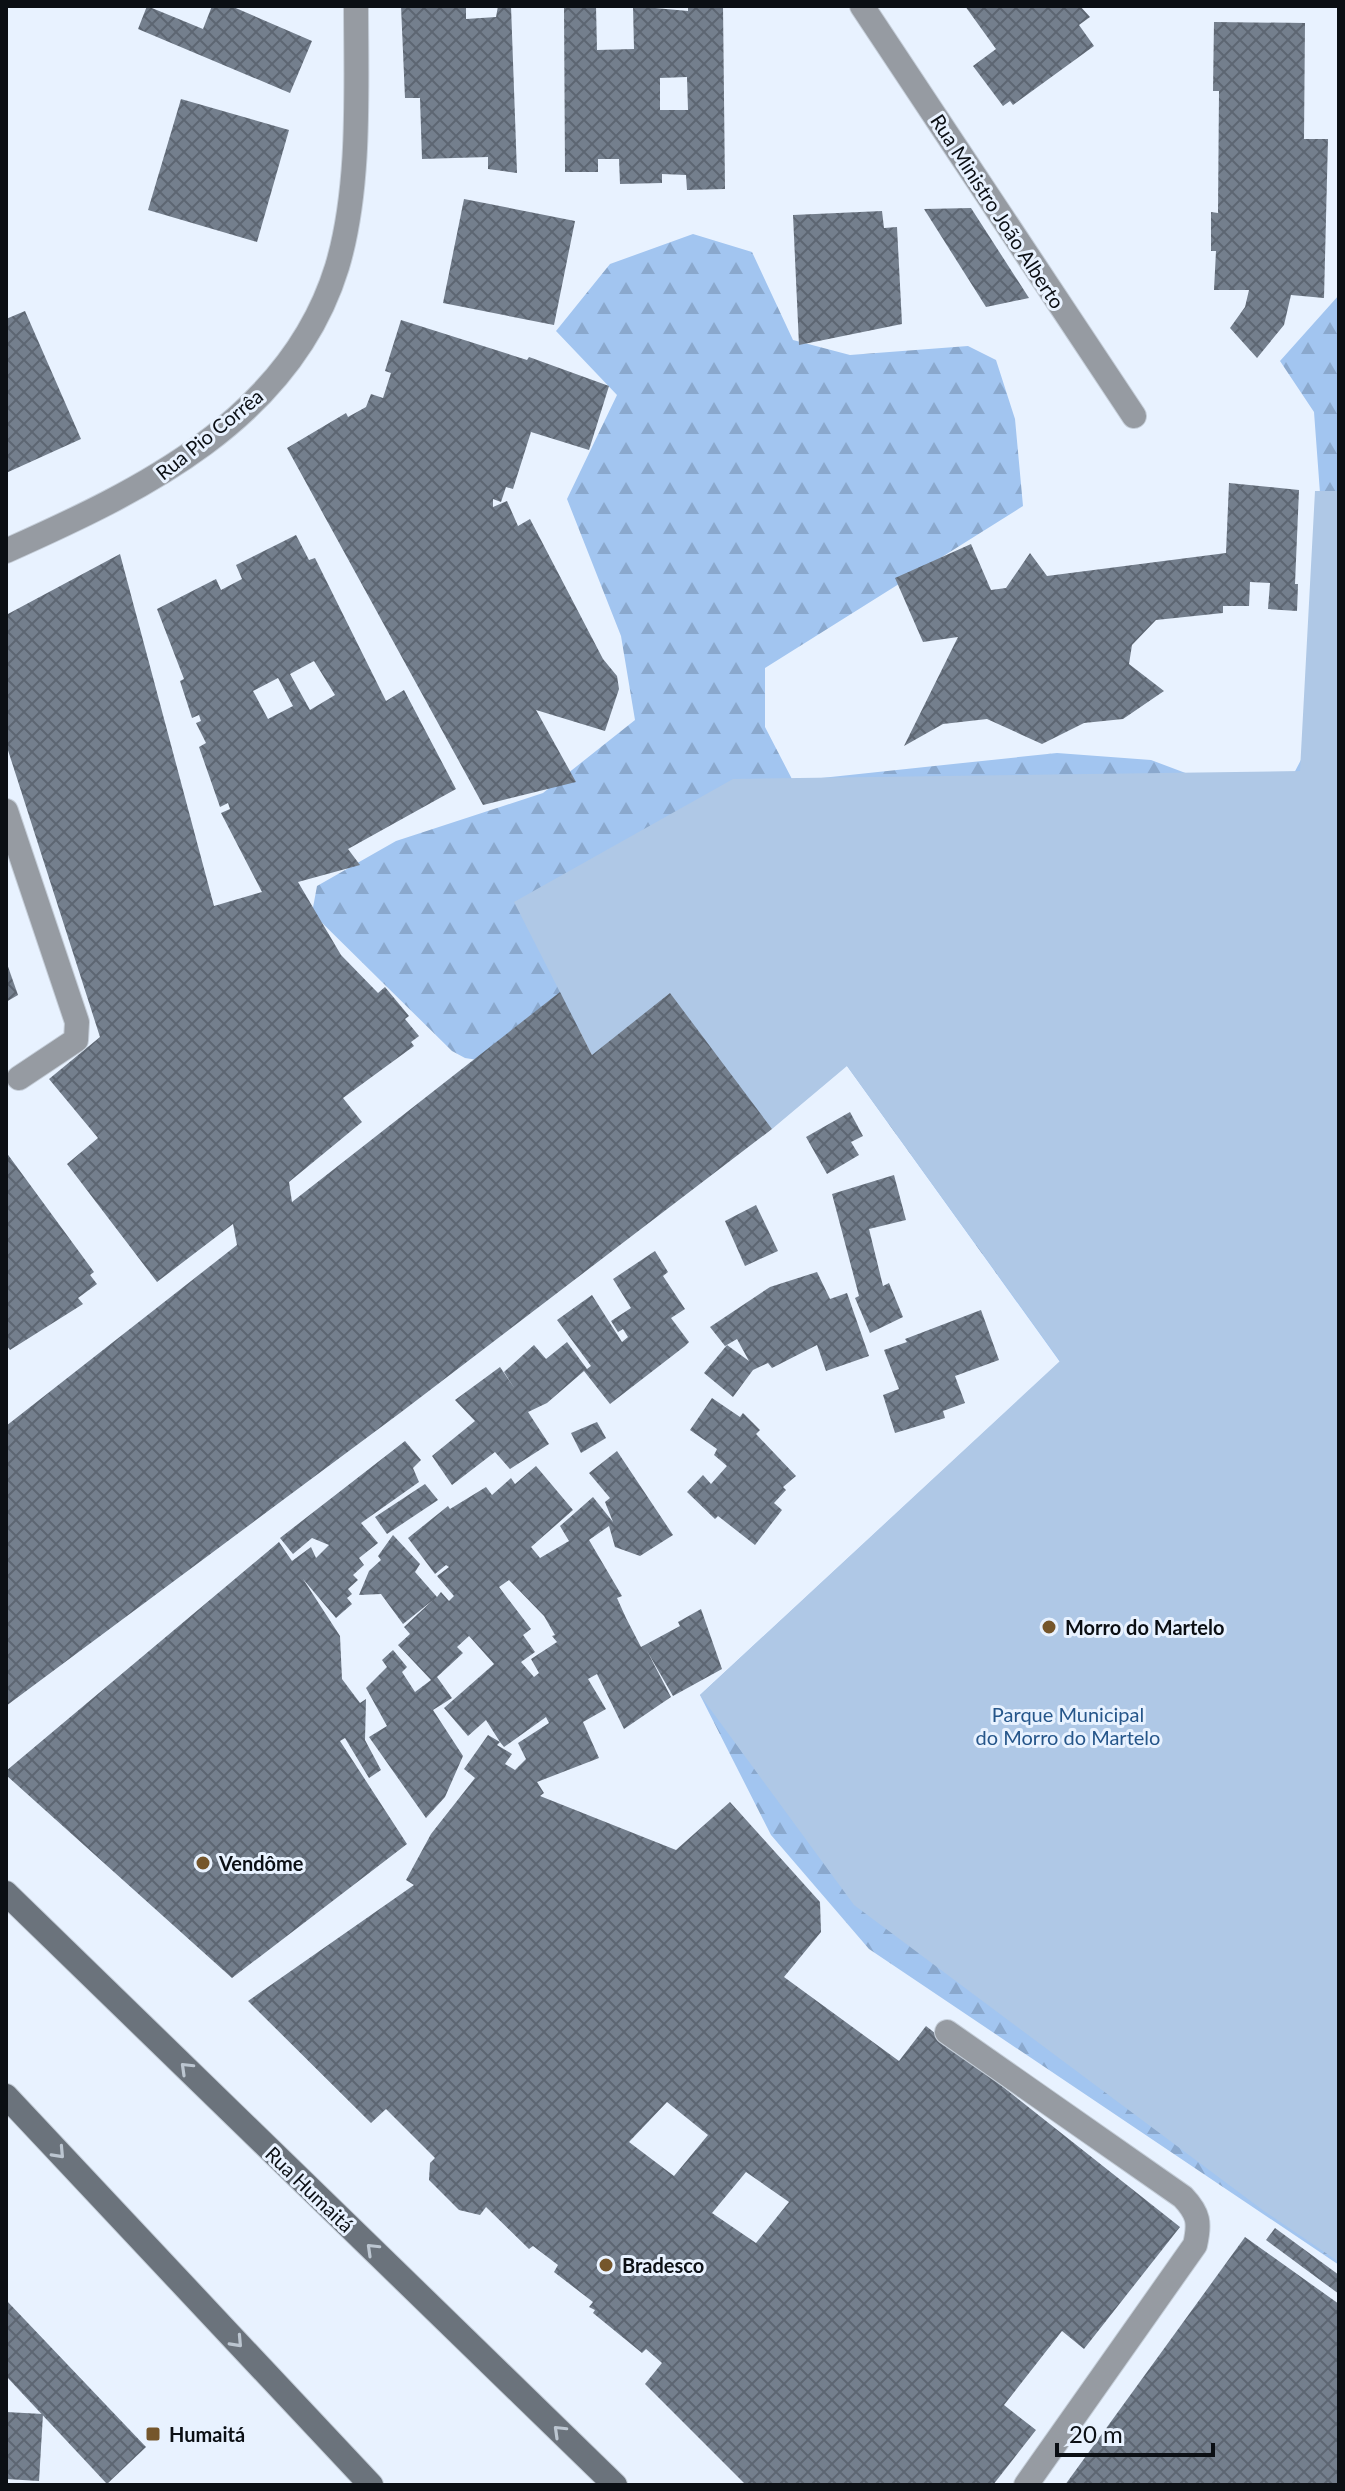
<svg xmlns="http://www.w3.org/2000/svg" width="1345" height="2491" font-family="Lato,sans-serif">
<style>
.forest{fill:url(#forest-firs)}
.park{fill:#afc8e6}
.building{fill:url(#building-cross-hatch);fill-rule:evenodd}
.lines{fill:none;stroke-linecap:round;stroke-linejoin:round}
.street-casing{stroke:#c5ced9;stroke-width:26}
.secondary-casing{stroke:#c5ced9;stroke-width:26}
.street{stroke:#969ba2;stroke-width:24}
.secondary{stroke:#6b737c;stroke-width:24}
.oneway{stroke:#bcc6d1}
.poi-dot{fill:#75562b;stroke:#e8f2ff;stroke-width:3}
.labels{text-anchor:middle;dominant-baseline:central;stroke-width:6;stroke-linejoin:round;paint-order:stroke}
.street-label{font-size:20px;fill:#0b0f14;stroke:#e8f2ff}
.poi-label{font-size:20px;font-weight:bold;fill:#0b0f14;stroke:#e8f2ff;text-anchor:start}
.park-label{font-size:20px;fill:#26568a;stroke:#e8f2ff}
</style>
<defs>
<pattern id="forest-firs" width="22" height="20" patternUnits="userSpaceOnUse" patternTransform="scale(2)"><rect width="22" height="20" fill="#a2c5f0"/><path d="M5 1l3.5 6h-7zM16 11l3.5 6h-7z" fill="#8aa8cd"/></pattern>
<pattern id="building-cross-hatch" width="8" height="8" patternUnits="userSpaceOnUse" patternTransform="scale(2)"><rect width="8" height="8" fill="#747f8d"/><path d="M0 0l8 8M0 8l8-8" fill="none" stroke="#5d6672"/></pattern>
</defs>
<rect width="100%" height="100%" fill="#e8f2ff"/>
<!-- forest -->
<polygon class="forest" points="693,234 752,252 793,340 850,355 968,346 996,360 1015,419 1023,506 765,668 765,727 793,781 1057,753 1151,760 1236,792 1292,777 1314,735 1327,587 1314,412 1280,361 1339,295 1339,2265 869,1949 771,1835 700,1695 1060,1362 847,1066 666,998 496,1063 465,1058 452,1051 312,913 317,886 396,841 543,793 635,720 621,636 567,499 617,395 556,331 610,264"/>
<!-- park -->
<polygon class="park" points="1315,491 1339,491 1339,2262 1264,2211 854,1905 700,1695 1060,1361 847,1066 772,1129 592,1055 514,902 733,779 1300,771"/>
<!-- building -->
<g class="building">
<polygon points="147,6 203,29 212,6 231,6 312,41 290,93 138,29"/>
<polygon points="401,6 466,6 466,19 496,17 498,6 511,6 517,173 488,169 488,157 422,159 420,98 405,98"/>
<path d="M 564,6 L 596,6 L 597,50 L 634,49 L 633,6 L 688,11 L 688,6 L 723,6 L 725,189 L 687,190 L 686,175 L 662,174 L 662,183 L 620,184 L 619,159 L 598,159 L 598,172 L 565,172 ZM 687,77 L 688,110 L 660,110 L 660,78 Z"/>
<polygon points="965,6 1080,6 1090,17 1079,25 1094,46 1013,105 1010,101 1003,106 973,66 996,49"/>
<polygon points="1214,22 1305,23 1304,139 1328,139 1324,298 1291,295 1284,325 1257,358 1230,328 1245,307 1249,290 1214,290 1216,251 1211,251 1211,212 1218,213 1219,91 1213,91"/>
<polygon points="181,99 289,130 257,242 148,210"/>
<polygon points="464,199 575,221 554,325 443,303"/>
<polygon points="971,208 1029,298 986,307 924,209"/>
<polygon points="882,211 884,228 897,227 902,324 799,345 793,215"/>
<polygon points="25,311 81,439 6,473 6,319"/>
<polygon points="401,320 527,360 529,357 609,386 589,450 531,432 513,489 506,487 501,502 493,499 493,507 507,501 518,526 530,519 603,659 617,676 619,689 605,731 536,710 576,782 483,805 287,448 346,413 348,417 366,407 371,394 383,398 391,373 385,371"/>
<polygon points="1229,483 1299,490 1295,584 1298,584 1297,611 1268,609 1270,583 1250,582 1249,606 1223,606 1223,613 1156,620 1132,645 1129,664 1164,691 1123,719 1084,723 1042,744 987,719 943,724 904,746 958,637 923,642 895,578 971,544 991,590 1006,588 1030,553 1047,576 1226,553"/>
<path d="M 296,535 L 309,560 L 315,558 L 386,701 L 404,690 L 456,789 L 348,849 L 360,865 L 298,882 L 341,955 L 378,993 L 385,987 L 409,1016 L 405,1019 L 419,1036 L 411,1042 L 414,1046 L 343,1098 L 362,1122 L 289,1182 L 292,1202 L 560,992 L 592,1055 L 670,993 L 772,1129 L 400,1413 L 6,1706 L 6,1426 L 237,1245 L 233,1224 L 157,1282 L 67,1164 L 98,1138 L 49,1079 L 100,1037 L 6,744 L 6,615 L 120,554 L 214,906 L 262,892 L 221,813 L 230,809 L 228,803 L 220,807 L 199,747 L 206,743 L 196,723 L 201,721 L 199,715 L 192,718 L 180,681 L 184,679 L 157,609 L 216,579 L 221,590 L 242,579 L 236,565 ZM 314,661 L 335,695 L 310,710 L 290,674 ZM 278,678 L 293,706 L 268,719 L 253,691 Z"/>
<polygon points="6,961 18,995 6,1002"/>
<polygon points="850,1112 863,1136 851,1142 859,1155 827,1174 806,1137"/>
<polygon points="6,1152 94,1272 90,1275 97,1284 78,1298 83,1304 10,1350 6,1345"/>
<polygon points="894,1175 906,1220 869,1229 883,1286 889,1283 903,1317 870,1333 855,1298 859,1296 832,1194"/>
<polygon points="756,1205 778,1251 745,1266 725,1221"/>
<polygon points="655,1251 668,1272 663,1276 685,1309 671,1318 689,1342 685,1346 610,1404 584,1371 547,1403 528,1412 549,1444 510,1469 495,1452 452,1485 432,1456 475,1421 455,1400 500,1367 515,1389 504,1372 534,1345 546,1359 567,1342 587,1369 591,1366 557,1320 592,1295 622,1342 628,1337 623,1329 618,1332 611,1321 631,1308 613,1279"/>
<polygon points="817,1272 830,1299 847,1293 869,1356 826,1371 817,1345 772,1368 768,1363 753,1370 733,1397 704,1373 727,1345 749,1361 737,1339 725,1346 710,1327 770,1287"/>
<polygon points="981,1310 999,1360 955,1376 965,1403 943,1411 945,1418 895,1433 883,1395 899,1389 884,1350 907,1342 905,1339"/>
<polygon points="712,1398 740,1417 743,1413 760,1430 756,1434 796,1476 783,1487 786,1490 774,1503 782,1510 755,1545 718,1516 715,1519 687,1492 703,1475 711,1484 727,1466 714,1455 717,1449 690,1430"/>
<polygon points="597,1422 606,1438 581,1453 571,1433"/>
<polygon points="405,1441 421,1460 413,1468 419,1482 361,1523 378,1543 359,1558 364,1565 353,1575 358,1580 348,1589 352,1594 347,1598 352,1604 336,1618 303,1579 340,1636 342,1679 360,1703 366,1699 365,1740 381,1770 369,1778 345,1738 340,1741 407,1844 232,1978 6,1775 6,1771 279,1542 292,1561 311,1547 316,1558 329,1545 312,1538 293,1554 280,1538"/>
<path d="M 617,1451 L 673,1535 L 640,1556 L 615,1547 L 609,1526 L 589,1540 L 622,1596 L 617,1598 L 626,1618 L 641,1647 L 680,1626 L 678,1622 L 701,1609 L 722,1669 L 673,1696 L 647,1651 L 671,1697 L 624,1729 L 597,1674 L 588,1679 L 606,1709 L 583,1722 L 599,1758 L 537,1782 L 544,1793 L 540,1796 L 676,1850 L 730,1802 L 820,1902 L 821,1932 L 784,1977 L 899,2061 L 926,2026 L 1180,2227 L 1084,2349 L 1062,2331 L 1004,2405 L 1036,2430 L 993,2485 L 746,2485 L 645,2384 L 662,2363 L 646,2349 L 642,2353 L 593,2313 L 595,2310 L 589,2307 L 593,2302 L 554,2272 L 558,2265 L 533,2246 L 529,2249 L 486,2207 L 480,2215 L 459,2210 L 429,2180 L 430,2163 L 435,2158 L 386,2109 L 371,2123 L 248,2001 L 414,1885 L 406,1880 L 431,1834 L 475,1778 L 464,1769 L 488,1735 L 500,1742 L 486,1720 L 468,1736 L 444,1708 L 494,1664 L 469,1636 L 457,1647 L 463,1653 L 437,1677 L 452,1698 L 433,1710 L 463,1756 L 445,1797 L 426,1818 L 369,1737 L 387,1726 L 366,1688 L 387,1667 L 382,1660 L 393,1650 L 407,1667 L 402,1672 L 415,1692 L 431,1680 L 398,1645 L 410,1634 L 404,1627 L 433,1600 L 403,1624 L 381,1594 L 359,1595 L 369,1571 L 381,1560 L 378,1556 L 393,1535 L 420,1564 L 415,1572 L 437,1597 L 441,1592 L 449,1601 L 454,1596 L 437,1576 L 449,1567 L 446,1565 L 435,1574 L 408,1538 L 448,1506 L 450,1509 L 486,1487 L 492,1495 L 511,1478 L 515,1484 L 536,1466 L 573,1510 L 531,1547 L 540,1558 L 569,1541 L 560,1526 L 593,1497 L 613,1522 L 605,1502 L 610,1498 L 589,1473 ZM 509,1580 L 544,1616 L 555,1635 L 552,1636 L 557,1642 L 531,1659 L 539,1673 L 534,1677 L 521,1662 L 535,1652 L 523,1635 L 531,1629 L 499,1587 ZM 546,1717 L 549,1723 L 518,1743 L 526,1759 L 515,1770 L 505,1764 L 512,1754 L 497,1745 L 500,1742 L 504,1747 ZM 667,2102 L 708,2135 L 674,2176 L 629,2142 ZM 746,2172 L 789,2202 L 756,2243 L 712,2213 Z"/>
<polygon points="425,1484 438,1500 387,1534 375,1517"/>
<polygon points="1275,2228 1339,2275 1339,2294 1266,2240"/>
<polygon points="1245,2237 1339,2304 1339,2485 1065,2485"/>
<polygon points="6,2300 146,2447 107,2484 6,2376"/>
<polygon points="6,2412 43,2414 39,2481 6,2479"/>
</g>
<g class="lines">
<defs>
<g id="street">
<polyline points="862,6 1134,416"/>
<path d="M 6,551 C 140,491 290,420 337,267 C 361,187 356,88 356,6"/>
<polyline points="6,811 77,1022 76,1040 19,1078"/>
<path d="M 947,2032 L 1183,2197 C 1199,2214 1200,2223 1195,2245 L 1026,2485"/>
</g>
<g id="secondary">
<polyline points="6,1893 615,2485"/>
<polyline points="6,2096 371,2485"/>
</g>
</defs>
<!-- street casing -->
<use href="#street" class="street-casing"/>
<!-- secondary casing -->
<use href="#secondary" class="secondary-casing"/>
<!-- street -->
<use href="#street" class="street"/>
<!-- secondary -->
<use href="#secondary" class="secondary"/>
</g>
<!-- one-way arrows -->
<defs><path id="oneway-chevron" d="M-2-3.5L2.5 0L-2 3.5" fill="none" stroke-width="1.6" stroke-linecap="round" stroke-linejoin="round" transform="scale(2)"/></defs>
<g class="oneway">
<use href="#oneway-chevron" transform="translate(186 2068) rotate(-136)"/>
<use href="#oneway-chevron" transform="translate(59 2153) rotate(47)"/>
<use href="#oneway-chevron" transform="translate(372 2249) rotate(-136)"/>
<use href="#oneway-chevron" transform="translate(237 2342) rotate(47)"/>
<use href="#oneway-chevron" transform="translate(559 2431) rotate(-136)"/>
</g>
<!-- markers -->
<g class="poi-dot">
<circle cx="1049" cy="1627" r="8"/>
<circle cx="203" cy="1863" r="8"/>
<circle cx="606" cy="2265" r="8"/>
<rect x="145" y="2426" width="16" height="16" rx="4"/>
</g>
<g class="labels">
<!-- street labels -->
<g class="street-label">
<text transform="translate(998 211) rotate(57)">Rua Ministro João Alberto</text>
<text transform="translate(209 434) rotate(-39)">Rua Pio Corrêa</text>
<text transform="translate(310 2189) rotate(44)">Rua Humaitá</text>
</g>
<!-- poi labels -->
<g class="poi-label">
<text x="1065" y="1627">Morro do Martelo</text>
<text x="219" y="1863">Vendôme</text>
<text x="622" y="2265">Bradesco</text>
<text x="169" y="2434">Humaitá</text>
</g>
<!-- park labels -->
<g class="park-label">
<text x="1068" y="1714">Parque Municipal<tspan x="1068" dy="23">do Morro do Martelo</tspan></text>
</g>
</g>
<!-- border -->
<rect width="1345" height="2491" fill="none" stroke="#0b0f14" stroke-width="16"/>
<!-- scale -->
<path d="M1057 2443v12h156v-12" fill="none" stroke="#0b0f14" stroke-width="4"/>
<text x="1069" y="2443" font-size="24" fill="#0b0f14" stroke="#e8f2ff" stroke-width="6" paint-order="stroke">20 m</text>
</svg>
